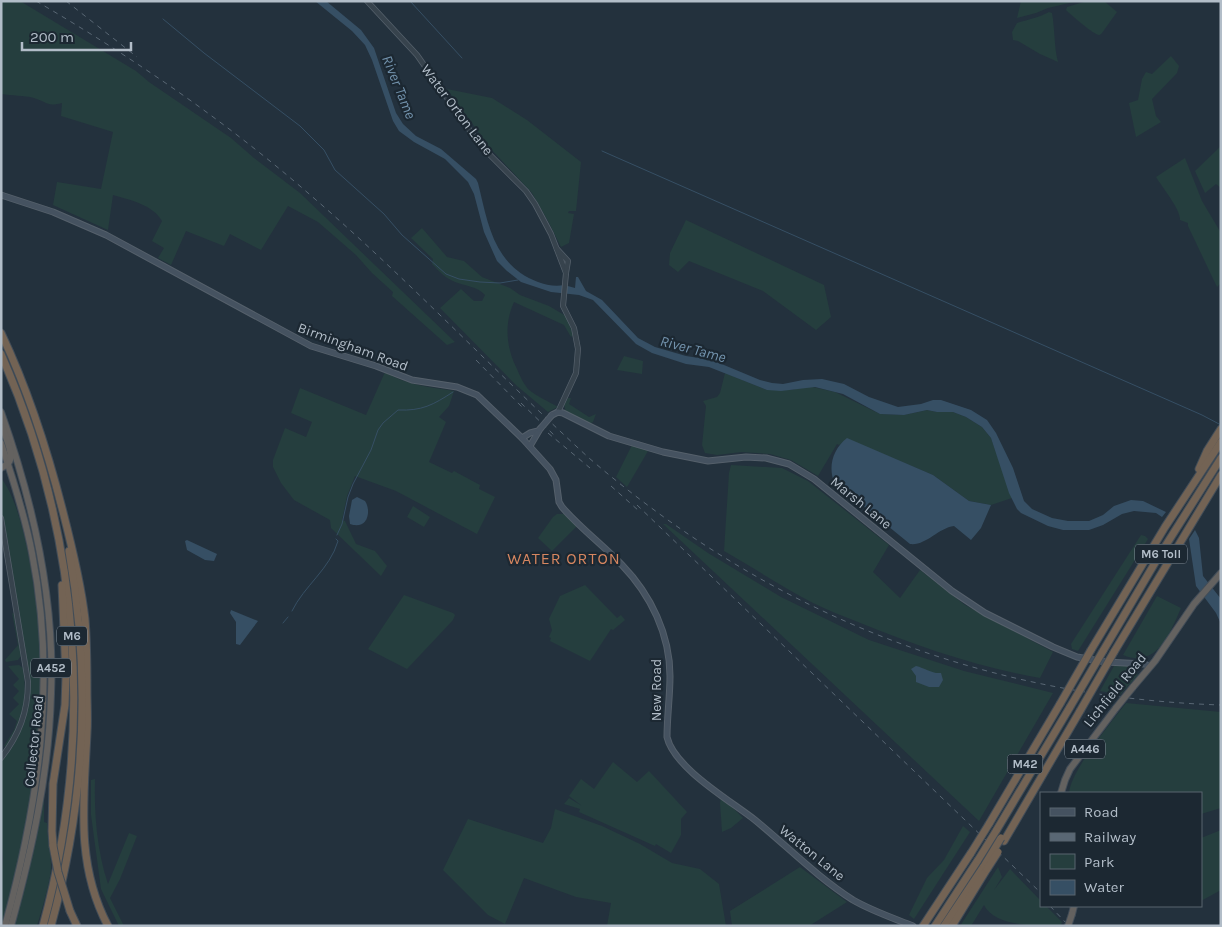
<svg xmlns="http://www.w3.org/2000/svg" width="1222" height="927" font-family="Karla,sans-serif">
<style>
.green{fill:#253e3e}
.water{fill:#364f64}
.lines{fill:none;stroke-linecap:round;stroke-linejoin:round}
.stream{stroke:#364f64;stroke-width:1}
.tertiary-casing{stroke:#55606b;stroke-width:6}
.secondary-casing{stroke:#55606b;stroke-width:7}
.trunk-casing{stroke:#424d58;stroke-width:8}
.motorway-casing{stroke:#424d58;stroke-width:9}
.tertiary{stroke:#37434d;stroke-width:4.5}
.secondary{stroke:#455260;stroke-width:5}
.trunk{stroke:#646260;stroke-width:6}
.motorway{stroke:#736354;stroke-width:7}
.rail{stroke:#596774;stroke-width:1;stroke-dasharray:5 5;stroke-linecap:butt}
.secondary-bridge-casing{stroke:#55606b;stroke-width:7;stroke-linecap:butt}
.trunk-bridge-casing{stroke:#424d58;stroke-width:8;stroke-linecap:butt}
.motorway-bridge-casing{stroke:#424d58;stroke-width:9;stroke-linecap:butt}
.secondary-bridge{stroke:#455260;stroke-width:5}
.trunk-bridge{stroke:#646260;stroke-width:6}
.motorway-bridge{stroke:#736354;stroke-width:7}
.labels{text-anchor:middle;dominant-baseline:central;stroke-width:4.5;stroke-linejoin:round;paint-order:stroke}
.shield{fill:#1c2832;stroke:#85909b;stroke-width:1}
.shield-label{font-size:12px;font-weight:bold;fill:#b2bdc8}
.street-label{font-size:14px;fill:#b2bdc8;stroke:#1c2832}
.water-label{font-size:15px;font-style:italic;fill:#7292ac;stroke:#1c2832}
.quarter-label{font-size:16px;letter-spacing:1px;fill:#d68660;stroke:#1c2832}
</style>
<rect width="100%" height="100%" fill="#23313d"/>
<!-- green -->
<g class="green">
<path d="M 1,1 L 20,1 L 136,71 L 149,82 L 231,138 L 254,158 L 300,193 L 455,342 L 447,345 L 392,296 L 393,292 L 372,273 L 356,255 L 318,222 L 288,206 L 261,250 L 230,234 L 224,246 L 186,231 L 171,265 L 158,258 L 164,248 L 152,241 L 162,221 C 153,205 131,200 113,195 L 108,230 L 53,205 L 57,182 L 101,189 L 113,132 L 61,116 L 62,103 C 47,107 47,102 34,98 C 24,95 12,96 1,94 Z"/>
<polygon points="1021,1 1078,1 1048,8 1036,13 1017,18"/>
<path d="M 1087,1 L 1104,1 L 1117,12 L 1102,33 C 1101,34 1100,35 1099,35 C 1094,35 1070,14 1066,10 L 1067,7 Z"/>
<path d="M 1049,12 L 1052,13 C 1055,30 1054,47 1058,62 L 1040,54 L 1018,41 L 1013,40 L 1012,32 L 1017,23 C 1027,20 1040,17 1049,12 Z"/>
<polygon points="1171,56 1179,66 1177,73 1152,99 1156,116 1161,122 1136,137 1129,103 1138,100 1142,79 1146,72 1152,74"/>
<polygon points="447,89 492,98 527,120 581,162 576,211 569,211 568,213 574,214 569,243 561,247 548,221 532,193 490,148"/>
<polygon points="1221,146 1221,188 1216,184 1205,193 1195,171"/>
<path d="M 1185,158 L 1202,201 L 1221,233 L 1221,283 L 1217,287 L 1188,226 L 1188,223 L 1180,220 C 1181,210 1162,187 1156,177 Z"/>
<polygon points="686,220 824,285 831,317 816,330 763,291 689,261 678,272 669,265 670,253"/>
<path d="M 422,228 L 447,257 L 464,261 L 482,277 L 510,288 L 520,295 L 549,306 L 566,316 L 573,335 L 571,337 L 564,325 L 514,302 C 504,324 506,347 517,369 C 520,376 523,383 528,389 C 536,396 548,401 558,407 L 548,412 L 517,386 L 440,308 L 461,289 L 474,301 L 482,301 L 485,295 C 477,286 465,286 455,282 C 445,278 439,271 432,264 L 433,259 L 411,238 Z"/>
<polygon points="624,356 643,361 642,374 617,370"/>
<path d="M 385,372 C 406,385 430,387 454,391 L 449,406 L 439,417 L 446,422 L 429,462 L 452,473 L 454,471 L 480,485 L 479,489 L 495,497 L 477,534 L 396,491 L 355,476 L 347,496 L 342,520 L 345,521 L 356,544 L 375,551 L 387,566 L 381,576 L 331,528 L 330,520 L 294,500 L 281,483 L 273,467 L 273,460 L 285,428 L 306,437 L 312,422 L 291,413 L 300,388 L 366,415 Z"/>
<polygon points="725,373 767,390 791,390 808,386 835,392 880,414 904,415 927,410 937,412 953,412 966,417 982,427 991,438 1012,498 991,505 969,501 933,475 847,439 839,445 837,444 818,476 791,460 770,454 742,452 717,455 705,453 702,445 706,406 703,401 717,397 720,393"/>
<polygon points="568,398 571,398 569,404 589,417 596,414 593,422 589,424 566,412 564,405"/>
<polygon points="632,445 648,451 627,487 616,477"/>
<path d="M 731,465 L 782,468 L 808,481 L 889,545 L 873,572 L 900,598 L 920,570 L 965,605 L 1053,652 L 1040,678 C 978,667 916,646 858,622 C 843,616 827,610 813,603 C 782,587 754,568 724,551 L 729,473 Z"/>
<path d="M 1,478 C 19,500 29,554 33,582 C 36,608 42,635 42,661 C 43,675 41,689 40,703 C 37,778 25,854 2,926 L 1,874 L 3,858 L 1,840 L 1,762 L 13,746 L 25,720 L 28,708 L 29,680 L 7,537 L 1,513 Z"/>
<polygon points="413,506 430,517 424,527 407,517"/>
<polygon points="557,514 564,514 577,526 552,551 538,538 553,517"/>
<polygon points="663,524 666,524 708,553 781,597 869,640 964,671 1053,693 979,821"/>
<polygon points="1141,535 1145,536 1148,539 1078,651 1072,649 1071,644"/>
<polygon points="585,585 617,618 621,615 625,620 613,630 611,629 590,661 550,641 551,638 549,637 552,630 549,619 560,596"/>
<polygon points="404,595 453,613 455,615 453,620 407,669 368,649"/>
<path d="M 1157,596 L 1181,608 C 1170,633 1157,669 1123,655 Z"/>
<polygon points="12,613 14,614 21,656 18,660 6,662 5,660 18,645"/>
<path d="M 19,665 L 23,668 C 27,693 25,728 6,747 L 4,746 L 14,730 L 17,721 L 9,714 L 19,704 L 13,698 L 19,691 L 13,685 L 19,679 L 8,666 Z"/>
<path d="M 1114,666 C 1124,666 1134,664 1138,675 L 1120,695 L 1100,691 Z"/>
<path d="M 1126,703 L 1221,712 L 1221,808 L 1201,814 L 1201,793 L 1069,793 C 1071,770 1111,723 1126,703 Z"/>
<polygon points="613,762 637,782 649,771 687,812 681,819 681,835 671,853 656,844 655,846 579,812 580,809 564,804 569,798 582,806 569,796 581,779 594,789"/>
<path d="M 95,779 C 94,814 97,851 108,884 L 129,833 L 137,836 L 120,879 L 110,898 L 124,926 L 119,926 L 101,889 L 91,815 L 91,780 Z"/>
<polygon points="721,798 723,798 743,818 731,828 722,832 720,803"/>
<path d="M 44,799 L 44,822 L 47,823 C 47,838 51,852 51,867 C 51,880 41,913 37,926 L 14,926 L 27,880 Z"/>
<polygon points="555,809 602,826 640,844 672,863 700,869 719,884 726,926 607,926 611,903 576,897 524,878 505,924 488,915 443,870 468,819 543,843 551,828"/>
<polygon points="963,826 970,832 914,919 909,915 927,878 944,860"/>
<polygon points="1221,830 1221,890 1201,901 1201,838"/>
<polygon points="800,867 847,902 809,926 732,926 730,911"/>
<path d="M 998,867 L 1002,877 L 994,890 L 1010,869 L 1041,901 L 1041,906 L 1046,906 L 1062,922 L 1061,926 C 1037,926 995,927 984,905 L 971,926 L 960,926 Z"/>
</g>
<!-- water -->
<g class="water">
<path d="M 315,1 L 326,1 L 361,30 L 374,48 L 396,113 L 403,124 L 416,136 L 441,149 L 476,179 L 478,183 C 488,223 493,265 538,282 C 546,285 556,287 564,285 L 575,288 L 576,277 L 578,277 L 586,291 L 602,300 L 638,338 L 655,347 L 686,356 L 712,360 L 760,380 L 772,383 L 783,384 L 803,380 L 822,379 L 844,384 L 869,397 L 898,407 L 921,404 L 933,400 L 941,400 L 971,410 L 987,420 L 996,433 L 1013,468 L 1024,501 L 1032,509 L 1052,518 L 1068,521 L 1089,521 L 1103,515 L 1114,506 L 1131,500 L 1143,501 L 1166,512 L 1162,517 L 1156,513 L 1134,511 L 1122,514 L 1103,525 L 1089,530 L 1063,530 L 1048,526 L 1021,513 L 1017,509 L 1009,493 L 991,438 L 982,427 L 966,417 L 953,412 L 937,412 L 927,410 L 904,415 L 880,414 L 843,394 L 815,387 L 781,391 L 767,390 L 709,367 L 686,364 L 652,353 L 636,344 L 593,300 L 579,295 L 551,292 L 521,282 L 507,271 L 497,261 L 484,232 L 474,194 L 468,182 L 445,159 L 414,142 L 399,131 L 393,121 L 372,60 L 365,45 L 352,31 Z"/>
<path d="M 847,438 L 933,475 L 969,501 L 991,505 L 981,528 L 971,540 L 954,526 C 938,528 926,546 910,544 L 834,482 C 828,466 833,449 847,438 Z"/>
<path d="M 357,497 L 365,501 C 372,512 367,530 350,524 L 349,516 L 352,500 Z"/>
<polygon points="1195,530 1199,538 1203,576 1221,599 1221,624 1216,613 1196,586 1189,539"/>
<polygon points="187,540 217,554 214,561 205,560 187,550 185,541"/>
<polygon points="231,610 258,621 240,645 236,644 236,622 230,613"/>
<path d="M 916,666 C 925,668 932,674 941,673 L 943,680 L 939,687 L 929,687 L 916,682 L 916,676 L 911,669 Z"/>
</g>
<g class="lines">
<!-- stream -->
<g class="stream">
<polyline points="410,1 462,58"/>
<polyline points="163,19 204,53 300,126 324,150 335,170 384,214 402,235 446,274 459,279 480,282 500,283 518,280"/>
<polyline points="602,151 1202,415 1221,425"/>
<path d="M 337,535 L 342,524 L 348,497 L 353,484 L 371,450 L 378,430 L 383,423 L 398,410 C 422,411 433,405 453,392"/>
<path d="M 292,611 C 304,586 330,569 338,541 L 336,539"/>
<polyline points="283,623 288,617"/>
</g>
<defs>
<g id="tertiary">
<polyline points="367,1 417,55 480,145 526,191 535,204 551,234 566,273 563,306 574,328 578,349 576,373 558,412"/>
<polyline points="557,249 568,261 566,273"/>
<path d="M 1,518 L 28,682 C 28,712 19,735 1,758"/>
</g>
<g id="secondary">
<path d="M 1,195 L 53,212 L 106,235 L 311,346 L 376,366 L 412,380 L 457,387 L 477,395 L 522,438 L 550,469 L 556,480 L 559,502 L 562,507 C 580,528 603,545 622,565 C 651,595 670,635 670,676 C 670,696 667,717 667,737 C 674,768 731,801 755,820 C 788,847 817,877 853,900 C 872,911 893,918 913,926"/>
<polyline points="552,415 558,412 563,413 609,436 663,452 708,461 746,457 766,458 789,464 814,479 952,591 985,613 1053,647 1077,657 1106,662 1144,664 1150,666"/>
<polyline points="522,438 530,433 538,431"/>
<polyline points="530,446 540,429"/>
</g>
<g id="trunk">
<path d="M 1,412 C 33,502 55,598 51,694 C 49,773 32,850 11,926"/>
<path d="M 1,443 C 13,479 25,516 32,553 C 57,680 39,802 5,926"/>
<path d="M 1,468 C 5,466 9,464 10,460 C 13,451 5,437 3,428"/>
<polyline points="1133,687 1155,661 1194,604 1221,573"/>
<polyline points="1061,793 1065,780 1070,769 1116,708"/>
<polyline points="1072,914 1074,906"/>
</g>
<g id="motorway">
<path d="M 1,333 C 29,392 47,449 63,512 C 72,547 81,583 85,619 C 87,643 87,667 87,691 C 87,705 88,719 87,733 C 84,800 75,864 108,926"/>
<path d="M 1,354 C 81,536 95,734 43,926"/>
<polyline points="1199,469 1207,451 1221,429"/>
<polyline points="1091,650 1165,527 1221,442"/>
<polyline points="1103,651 1159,556 1221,458"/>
<polyline points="1114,652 1221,475"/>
<polyline points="989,824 1060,704"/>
<polyline points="996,831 1070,707"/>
<polyline points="1004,841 1080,711"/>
<polyline points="53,846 52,831 53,784 65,705 66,676 62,585"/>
<polyline points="70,911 77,926"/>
<path d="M 51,926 C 85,803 91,676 69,551"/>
<polyline points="923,926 971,853"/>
<polyline points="935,926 978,860"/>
<polyline points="944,926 984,866"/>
<polyline points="952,926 987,869"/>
</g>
</defs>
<!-- tertiary casing -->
<use href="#tertiary" class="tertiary-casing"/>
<!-- secondary casing -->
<use href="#secondary" class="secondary-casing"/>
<!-- trunk casing -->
<use href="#trunk" class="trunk-casing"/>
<!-- motorway casing -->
<use href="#motorway" class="motorway-casing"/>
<!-- tertiary -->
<use href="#tertiary" class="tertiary"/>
<!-- secondary -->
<use href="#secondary" class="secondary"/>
<!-- trunk -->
<use href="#trunk" class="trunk"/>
<!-- motorway -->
<use href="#motorway" class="motorway"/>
<!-- rail -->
<g class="rail">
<path d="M 36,1 C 132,57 224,120 308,193 C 406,277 494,371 589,458 C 770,614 982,697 1221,705"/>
<polyline points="66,1 137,57"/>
<polyline points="476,360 523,408"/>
<polyline points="521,403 555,436"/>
<polyline points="548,433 590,468"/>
<polyline points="611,486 639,511"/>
<polyline points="637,505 1041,893"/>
<polyline points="1050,906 1069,926"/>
</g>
<defs>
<polyline id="secondary-bridge" points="540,429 552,415"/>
<g id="trunk-bridge">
<polyline points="1116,708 1133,687"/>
<polyline points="1068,926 1072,914"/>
</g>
<g id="motorway-bridge">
<polyline points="1060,704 1091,650"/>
<polyline points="1070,707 1103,651"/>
<polyline points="1080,711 1114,652"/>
<polyline points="53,846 58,872 70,911"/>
<polyline points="971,853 989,824"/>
<polyline points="978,860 996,831"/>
<polyline points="984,866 1001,838"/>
<polyline points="987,869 998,852"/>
</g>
</defs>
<!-- secondary-bridge casing -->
<use href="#secondary-bridge" class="secondary-bridge-casing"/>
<!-- trunk-bridge casing -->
<use href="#trunk-bridge" class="trunk-bridge-casing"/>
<!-- motorway-bridge casing -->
<use href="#motorway-bridge" class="motorway-bridge-casing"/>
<!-- secondary-bridge -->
<use href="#secondary-bridge" class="secondary-bridge"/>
<!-- trunk-bridge -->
<use href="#trunk-bridge" class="trunk-bridge"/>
<!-- motorway-bridge -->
<use href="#motorway-bridge" class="motorway-bridge"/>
</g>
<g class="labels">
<!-- shield labels -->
<g class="shield">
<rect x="1135" y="544.5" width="52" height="19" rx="4"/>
<rect x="57" y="626.5" width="30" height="19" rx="4"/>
<rect x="31" y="658.5" width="40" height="19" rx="4"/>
<rect x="1065" y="739.5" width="40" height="19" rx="4"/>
<rect x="1007.5" y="754.5" width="35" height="19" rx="4"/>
</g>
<g class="shield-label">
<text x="1161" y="554">M6 Toll</text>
<text x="72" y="636">M6</text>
<text x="51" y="668">A452</text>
<text x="1085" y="749">A446</text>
<text x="1025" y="764">M42</text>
</g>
<!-- street labels -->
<g class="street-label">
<text transform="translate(457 110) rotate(53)">Water Orton Lane</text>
<text transform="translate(353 347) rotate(20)">Birmingham Road</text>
<text transform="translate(861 503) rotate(39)">Marsh Lane</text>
<text transform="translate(656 690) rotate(-90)">New Road</text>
<text transform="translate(1115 690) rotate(-51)">Lichfield Road</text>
<text transform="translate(34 741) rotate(-84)">Collector Road</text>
<text transform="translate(812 853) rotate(39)">Watton Lane</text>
</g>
<!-- water labels -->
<g class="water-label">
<text transform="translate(399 87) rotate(68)">River Tame</text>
<text transform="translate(693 349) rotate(15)">River Tame</text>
</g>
<!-- quarter labels -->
<g class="quarter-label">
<text x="564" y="558">WATER ORTON</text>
</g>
</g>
<!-- border -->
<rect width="1222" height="927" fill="none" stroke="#b2bdc8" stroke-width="5"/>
<!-- legend -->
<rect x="1040" y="792" width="162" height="115" fill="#1c2832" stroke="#58646e"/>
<rect x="1050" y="808" width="25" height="8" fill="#455260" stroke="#58646e"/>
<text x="1084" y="817" font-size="15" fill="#b2bdc8">Road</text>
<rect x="1050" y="833" width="25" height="8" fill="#596774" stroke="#58646e"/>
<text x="1084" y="842" font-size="15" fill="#b2bdc8">Railway</text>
<rect x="1050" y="854" width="25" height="15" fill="#253e3e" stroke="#58646e"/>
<text x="1084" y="867" font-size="15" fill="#b2bdc8">Park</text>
<rect x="1050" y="880" width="25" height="15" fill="#364f64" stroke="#58646e"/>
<text x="1084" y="892" font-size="15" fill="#b2bdc8">Water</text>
<!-- scale -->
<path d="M22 42v8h109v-8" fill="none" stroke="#b2bdc8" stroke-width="2.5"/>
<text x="30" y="42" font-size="15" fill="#b2bdc8" stroke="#1c2832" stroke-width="4" paint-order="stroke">200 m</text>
</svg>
